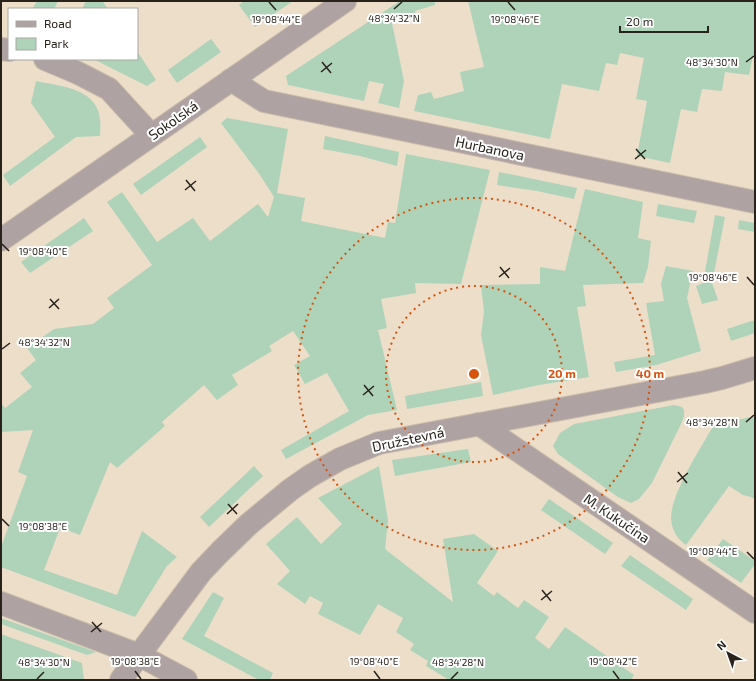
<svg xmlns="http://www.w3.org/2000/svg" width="756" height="681" font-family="'Exo 2',sans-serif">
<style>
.green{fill:#aed3b8}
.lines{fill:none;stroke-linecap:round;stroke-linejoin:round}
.street-casing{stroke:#cabcaa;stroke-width:24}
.street{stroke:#aea2a2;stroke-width:22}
.ticks{fill:none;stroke:#28221b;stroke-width:1.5}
.ring{fill:none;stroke:#d5540e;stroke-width:2;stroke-dasharray:2 4}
.labels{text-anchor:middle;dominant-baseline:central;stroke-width:4;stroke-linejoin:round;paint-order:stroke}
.street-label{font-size:14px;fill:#28221b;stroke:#fff}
.ticks-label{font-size:10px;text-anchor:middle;fill:#28221b;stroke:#fff;stroke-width:4;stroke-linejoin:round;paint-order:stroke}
.centre{fill:#d5540e;stroke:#fff;stroke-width:2}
.ring-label{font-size:12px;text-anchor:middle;font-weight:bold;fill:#d5540e;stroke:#fff;stroke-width:4;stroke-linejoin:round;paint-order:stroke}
</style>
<rect width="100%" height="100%" fill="#eddeca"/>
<!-- green -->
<g class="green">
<polygon points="37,1 58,1 54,9 32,9"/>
<polygon points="86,1 104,1 103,2 108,9 82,9"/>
<polygon points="244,1 293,1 255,27 239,5"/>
<polygon points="400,1 435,1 435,5 415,11 416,15 392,23 404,81 399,108 378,103 384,84 369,81 364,101 288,85 286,76"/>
<polygon points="468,1 755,1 755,56 753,56 749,75 725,72 722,91 702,89 697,112 681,109 670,163 637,156 647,101 636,99 644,58 620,53 617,65 606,63 599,91 562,84 550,139 414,111 418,95 431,92 434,99 464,91 460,72 484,67"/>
<polygon points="211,39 221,52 177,83 168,70"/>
<polygon points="137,51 156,80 147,86 93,59 137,59"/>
<path d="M 36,81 C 71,88 106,90 100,136 L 76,137 L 10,186 L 3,175 L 55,137 L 31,103 Z"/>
<polygon points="227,118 288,129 277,193 305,198 301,221 385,238 388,222 395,223 406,154 490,170 461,284 415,283 416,293 381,299 387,328 378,330 397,410 368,415 286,459 281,450 349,411 327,373 305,384 294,365 310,356 293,331 269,346 272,351 232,375 238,385 217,400 204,385 162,422 165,426 117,468 110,462 80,535 64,529 59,531 44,570 117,595 142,531 177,557 167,566 135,617 1,567 1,547 27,476 18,472 33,430 1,432 1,403 5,408 32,387 20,373 36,360 27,348 54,329 93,324 114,308 107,298 152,265 107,202 122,192 157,242 193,218 210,241 258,204 268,217 274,197 260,175 221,123"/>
<polygon points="325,136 399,152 397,166 360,156 323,149"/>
<polygon points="200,137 207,147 141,195 133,184"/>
<polygon points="499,172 577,188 574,199 537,191 497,185"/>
<polygon points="585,189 643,202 638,238 651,241 648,267 643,283 583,285 586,306 577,307 589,377 539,385 493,395 481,335 484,312 481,285 540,284 540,267 565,271"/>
<polygon points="658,204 697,211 694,223 656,216"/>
<polygon points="715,215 725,217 712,283 718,300 702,304 696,286 703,283"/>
<polygon points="84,218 93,231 30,273 21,262"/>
<polygon points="739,220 755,223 755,232 738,229"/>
<polygon points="666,266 693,271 687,298 701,351 656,365 616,372 614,362 655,355 646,303 664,301 661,284"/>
<polygon points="755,320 755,333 731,341 727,329"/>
<polygon points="481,382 483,396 407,409 405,396"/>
<polygon points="674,405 682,407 684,410 684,416 682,422 652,483 639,499 631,503 618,497 558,454 553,446 560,433 574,424"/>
<path d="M 755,416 L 755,499 L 751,497 L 743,495 L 729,486 L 686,545 C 677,539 671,529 671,517 C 672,492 701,447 714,425 Z"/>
<polygon points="468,449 471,462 395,476 392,460"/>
<polygon points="254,466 263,476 209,527 200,517"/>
<polygon points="379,466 388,520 385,549 453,602 443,539 474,534 498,551 477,583 494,596 497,592 518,608 524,600 549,617 535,638 549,649 565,627 634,675 631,680 449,680 426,666 428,661 410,650 414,644 396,632 403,618 378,604 360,635 318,614 323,603 310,596 305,604 277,584 290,571 266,544 297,517 321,544 342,524 318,498"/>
<polygon points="549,499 613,543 605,554 541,510"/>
<polygon points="723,539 755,561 755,564 741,583 707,560"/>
<polygon points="630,555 693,599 686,610 621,566"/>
<polygon points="213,592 224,598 204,636 273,673 270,680 259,680 182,639"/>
<polygon points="1,618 96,652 87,655 1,624"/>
<polygon points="1,634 82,663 84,680 1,680"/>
</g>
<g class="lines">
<defs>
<g id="street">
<polyline points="1,49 9,50"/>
<polyline points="45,59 78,73 109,89 151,135"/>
<polyline points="231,80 264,101 755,202"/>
<polyline points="1,240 345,1"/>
<polyline points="479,424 755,612"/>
<polyline points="1,603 139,655 186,680"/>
<polyline points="121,680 139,655 201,572 220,552 249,524 290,490 310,476 340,459 379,443 705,382 722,378 755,368"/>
</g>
</defs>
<!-- street casing -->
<use href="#street" class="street-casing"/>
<!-- street -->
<use href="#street" class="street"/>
</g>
<!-- ticks -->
<path class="ticks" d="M 269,2 L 276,10M 508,2 L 515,10M 394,9 L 402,2M 322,62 L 331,73M 746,62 L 754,56M 321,72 L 332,63M 636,149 L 645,159M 635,159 L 646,150M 186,180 L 195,191M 185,190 L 196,181M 2,244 L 9,251M 500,267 L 509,278M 499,277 L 510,268M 747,277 L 754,285M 50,299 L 59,309M 49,308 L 59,299M 2,349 L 10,343M 364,385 L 373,396M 363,395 L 374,386M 746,422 L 754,415M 678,472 L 687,483M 677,482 L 688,473M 228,504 L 237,514M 227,514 L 238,504M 2,519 L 9,526M 747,552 L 754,559M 542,590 L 551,601M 541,600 L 552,591M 92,622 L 101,632M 91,632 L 102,623M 135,671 L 141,679M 374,671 L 380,679M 613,671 L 619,679M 37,679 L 44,672M 451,679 L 458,672"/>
<!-- distance rings -->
<g class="ring">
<circle cx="474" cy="374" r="88"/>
<circle cx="474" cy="374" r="176"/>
</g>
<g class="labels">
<!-- street labels -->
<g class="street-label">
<text transform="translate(173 120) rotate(-35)">Sokolská</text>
<text transform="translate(490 148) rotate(12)">Hurbanova</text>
<text transform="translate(408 439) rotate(-12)">Družstevná</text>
<text transform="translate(617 518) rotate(34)">M. Kukučína</text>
</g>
</g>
<g class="ticks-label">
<text x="394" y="22">48°34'32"N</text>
<text x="276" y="23">19°08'44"E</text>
<text x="515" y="23">19°08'46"E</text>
<text x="712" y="66">48°34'30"N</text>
<text x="43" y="255">19°08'40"E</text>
<text x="713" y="281">19°08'46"E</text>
<text x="44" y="346">48°34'32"N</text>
<text x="712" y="426">48°34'28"N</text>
<text x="43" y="530">19°08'38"E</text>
<text x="713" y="555">19°08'44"E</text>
<text x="135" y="665">19°08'38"E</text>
<text x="374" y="665">19°08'40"E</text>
<text x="613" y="665">19°08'42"E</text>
<text x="44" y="666">48°34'30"N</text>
<text x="458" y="666">48°34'28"N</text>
</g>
<circle cx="474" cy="374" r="6" class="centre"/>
<g class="ring-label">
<text x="562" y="378">20 m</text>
<text x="650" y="378">40 m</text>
</g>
<!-- border -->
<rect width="756" height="681" fill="none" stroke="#28221b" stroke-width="4"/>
<!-- legend -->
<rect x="8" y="8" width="130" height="52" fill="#ffffff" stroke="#a9a7a4"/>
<rect x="16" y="21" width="20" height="6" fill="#aea2a2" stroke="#a9a7a4"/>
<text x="44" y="28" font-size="12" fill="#28221b">Road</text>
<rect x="16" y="38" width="20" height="12" fill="#aed3b8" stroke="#a9a7a4"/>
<text x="44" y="48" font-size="12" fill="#28221b">Park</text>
<!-- north arrow -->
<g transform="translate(728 653) rotate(319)" stroke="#ffffff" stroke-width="3" paint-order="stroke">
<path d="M0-3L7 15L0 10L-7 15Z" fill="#28221b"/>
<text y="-6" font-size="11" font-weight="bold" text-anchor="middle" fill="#28221b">N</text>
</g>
<!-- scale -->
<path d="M620 26v6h88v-6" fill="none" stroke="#28221b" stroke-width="2"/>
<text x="626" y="26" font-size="12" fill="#28221b" stroke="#ffffff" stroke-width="3" paint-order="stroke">20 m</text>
</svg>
